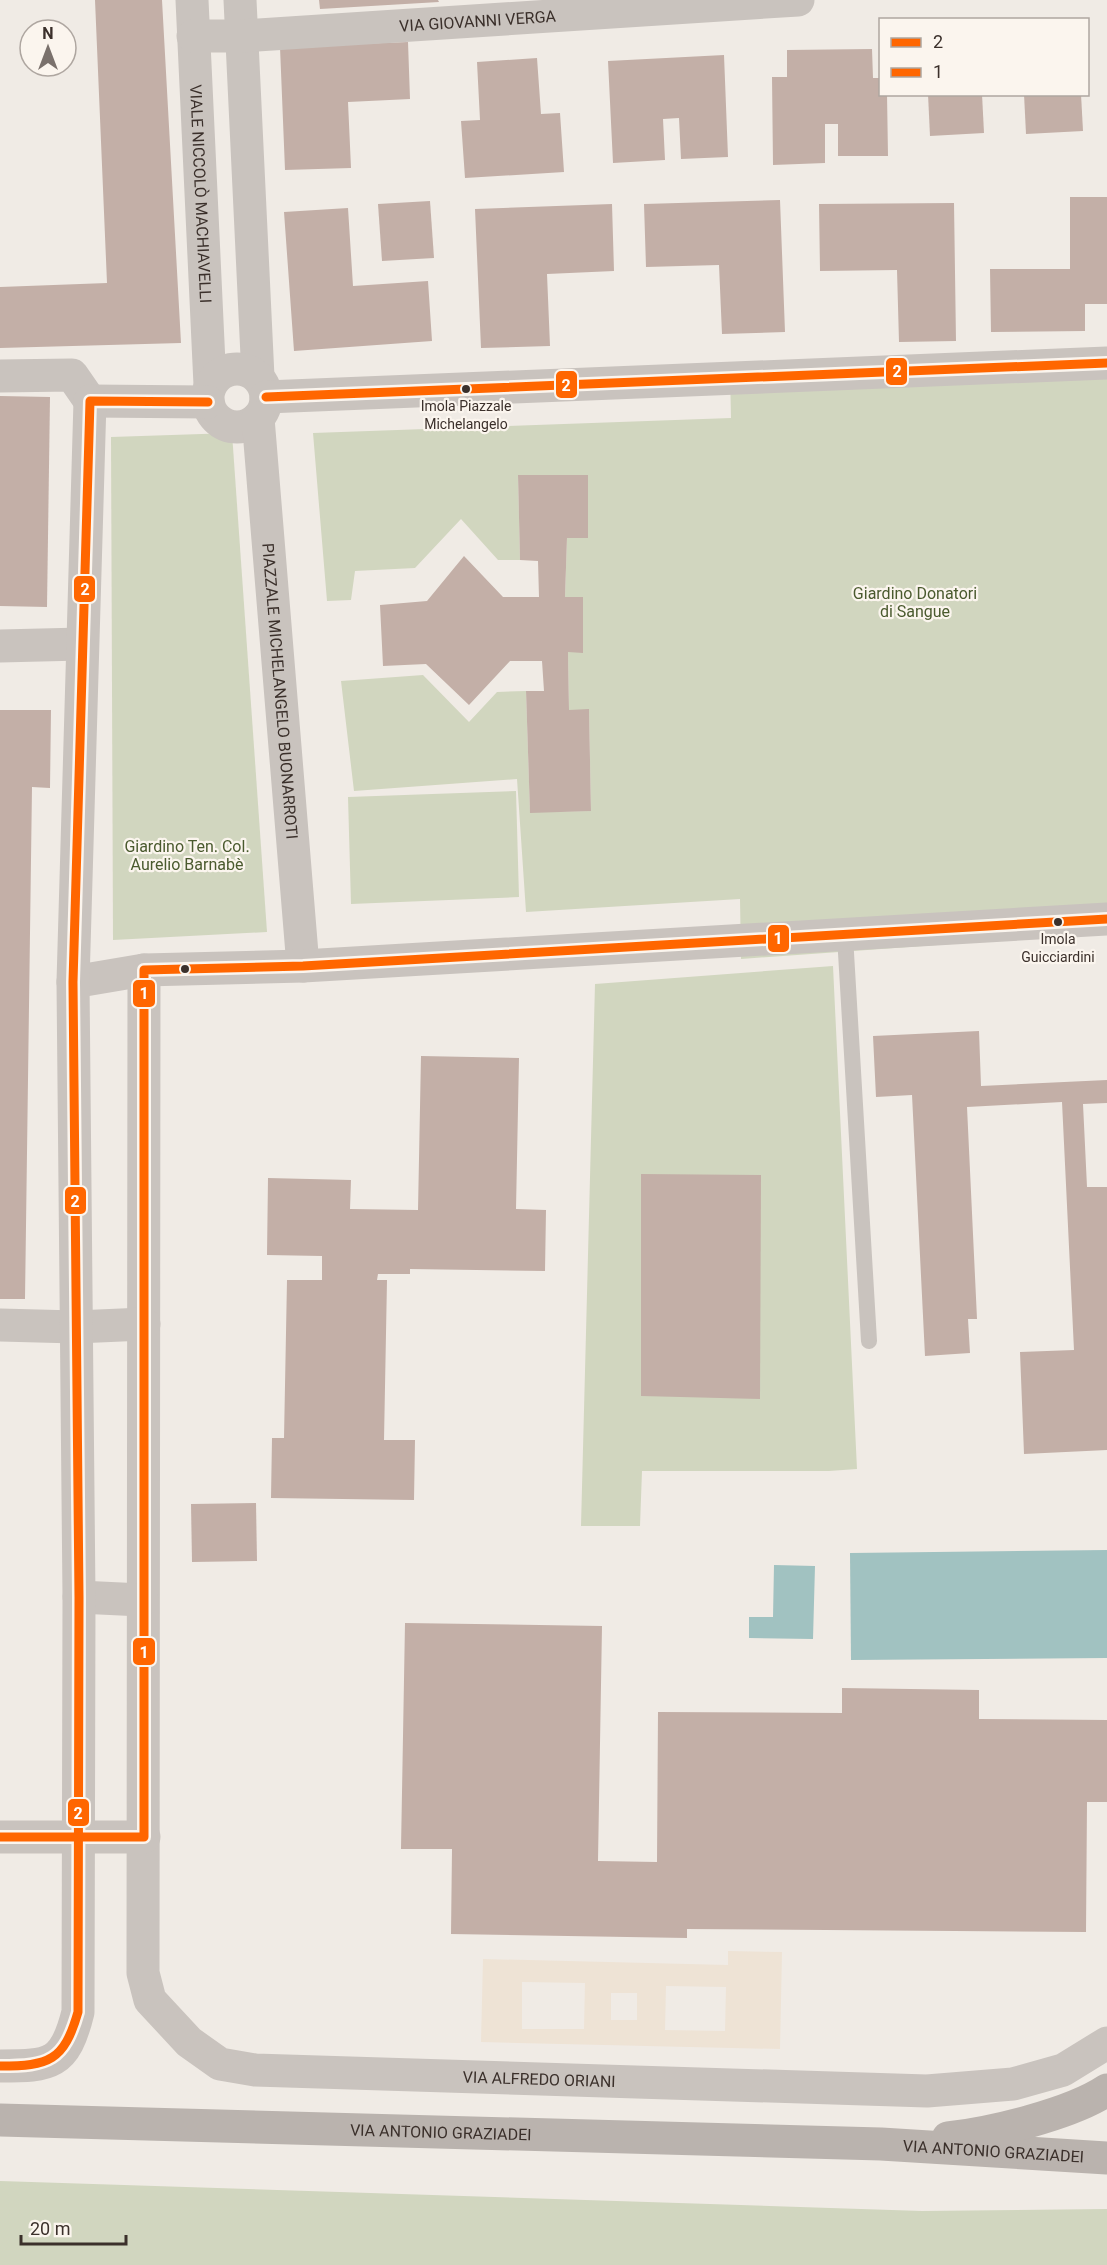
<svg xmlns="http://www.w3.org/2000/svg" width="1107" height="2265" font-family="Roboto,sans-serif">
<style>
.green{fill:#d1d6bf}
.plaza{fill:#eee3d5;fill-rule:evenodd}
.water{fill:#a1c2c1}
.building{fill:#c3afa7}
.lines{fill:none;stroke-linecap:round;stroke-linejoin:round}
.lane{stroke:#c9c3be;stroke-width:16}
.street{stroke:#c9c3be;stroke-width:33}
.secondary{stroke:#bab3ae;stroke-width:33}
.bus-1-casing{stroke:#fbf5ee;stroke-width:14}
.bus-2-casing{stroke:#fbf5ee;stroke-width:14}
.bus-1{stroke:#f60;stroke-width:9}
.bus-2{stroke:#f60;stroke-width:9}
.bus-dot{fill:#3b302b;stroke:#fbf5ee;stroke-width:2}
.labels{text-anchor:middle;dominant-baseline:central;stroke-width:4.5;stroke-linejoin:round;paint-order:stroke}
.bus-label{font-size:14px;fill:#3b302b;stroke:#fbf5ee}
.street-label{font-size:16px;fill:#3b302b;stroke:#fbf5ee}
.park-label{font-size:16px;fill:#4a5a2e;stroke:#fbf5ee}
.line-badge{stroke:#fbf5ee;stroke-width:2}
.badge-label{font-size:16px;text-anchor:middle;font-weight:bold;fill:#fff}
</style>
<rect width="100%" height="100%" fill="#f0ebe5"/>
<!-- green -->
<g class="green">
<polygon points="1107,353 1107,933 741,959 740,899 526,912 517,779 354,791 341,681 423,675 469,722 497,692 526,691 530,812 591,811 589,710 569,710 568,652 583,652 583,598 565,597 567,538 588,538 588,475 518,475 520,560 498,560 461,519 415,568 355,571 351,600 327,601 313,433 731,418 730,371"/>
<polygon points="232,433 267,932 113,940 111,437"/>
<polygon points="516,791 519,897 351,904 348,797"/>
<polygon points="833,966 857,1469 829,1471 642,1471 640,1526 581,1526 595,984"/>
<polygon points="0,2181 922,2211 1107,2209 1107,2265 0,2265"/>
</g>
<!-- plaza -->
<path class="plaza" d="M 728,1951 L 782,1952 L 780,2049 L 481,2042 L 483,1959 L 728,1965 ZM 522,1982 L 585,1983 L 584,2029 L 522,2029 ZM 666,1986 L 726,1987 L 725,2031 L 665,2030 ZM 611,1993 L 637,1993 L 637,2020 L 611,2020 Z"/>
<!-- water -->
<g class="water">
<polygon points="1107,1550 1107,1658 851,1660 850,1553"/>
<polygon points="774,1565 815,1566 813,1639 749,1638 749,1617 773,1617"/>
</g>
<!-- building -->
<g class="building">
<polygon points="95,0 162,0 181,343 0,348 0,287 107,283"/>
<polygon points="319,0 438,0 439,2 320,9"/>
<polygon points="408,42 410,99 348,102 351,168 285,170 280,47"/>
<polygon points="872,49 873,78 880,78 880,94 887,94 888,156 838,156 838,124 825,124 825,163 773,165 772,77 787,77 787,50"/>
<polygon points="724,55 728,157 681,159 679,118 663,119 665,160 613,163 608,61"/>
<polygon points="537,58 541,114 560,113 564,172 465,178 461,121 480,120 477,62"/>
<polygon points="928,94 982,94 984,133 930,136"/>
<polygon points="1024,94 1081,94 1083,131 1026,134"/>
<polygon points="1070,197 1107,197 1107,304 1085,304 1085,331 991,332 990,269 1070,269"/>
<polygon points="780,200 785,332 722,334 719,265 646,267 644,204"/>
<polygon points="430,201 434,258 382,261 378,204"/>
<polygon points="954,203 956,341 899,342 897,270 820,271 819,204"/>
<polygon points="612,204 614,271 547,274 550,346 481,348 475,209"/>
<polygon points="348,208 353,286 428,281 432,341 294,351 284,212"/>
<polygon points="0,396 50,397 47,607 0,606"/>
<polygon points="518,475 588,475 588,538 567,538 565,597 583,597 583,653 568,652 569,710 589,709 591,811 530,813 526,691 544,691 542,661 510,661 469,705 426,664 383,666 380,605 427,601 464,556 503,597 539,597 538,561 520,560"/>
<polygon points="0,710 51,710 50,788 32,787 25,1299 0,1299"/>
<polygon points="979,1031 981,1086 1107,1080 1107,1103 1083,1104 1087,1187 1107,1187 1107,1450 1024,1454 1020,1352 1074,1350 1062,1102 967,1107 977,1319 968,1319 970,1353 925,1356 912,1095 876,1097 873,1036"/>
<polygon points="421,1056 519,1058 516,1209 546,1210 545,1271 410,1269 410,1274 378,1274 377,1280 387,1280 384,1440 415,1440 414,1500 271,1498 272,1438 284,1438 287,1280 322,1280 322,1256 267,1255 268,1178 351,1180 350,1209 418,1210"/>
<polygon points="641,1174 761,1175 760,1399 641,1396"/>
<polygon points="256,1503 257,1561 192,1562 191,1504"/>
<polygon points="405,1623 602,1626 598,1861 657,1862 658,1712 842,1713 842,1688 979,1690 979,1719 1107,1720 1107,1802 1087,1802 1086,1932 687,1929 687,1938 451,1934 452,1849 401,1849"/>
</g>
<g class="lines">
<!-- lane -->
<polyline class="lane" points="845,936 869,1341"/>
<!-- street -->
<g class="street">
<path id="s1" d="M 192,0 L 210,385"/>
<polyline points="240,0 258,377"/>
<path id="s2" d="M 193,36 L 241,36 L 798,0"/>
<circle cx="237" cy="398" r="29"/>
<polyline points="0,376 72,375 90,401"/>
<polyline points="266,397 1107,363"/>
<polyline points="90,401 208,402"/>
<path id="s3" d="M 258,418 L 303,966"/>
<polyline points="0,646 82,644"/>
<path id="s4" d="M 144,970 L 143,1973 L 150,2000 L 189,2042 L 220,2064 L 255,2070 L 927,2091 L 1013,2084 L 1063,2070 L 1107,2043"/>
<polyline points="73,982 144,970 303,966 1107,919"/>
<polyline points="0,1325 76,1327 144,1324"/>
<polyline points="79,1597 142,1600"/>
<polyline points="0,1837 144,1837"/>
<path d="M 0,2066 C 51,2066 65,2065 78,2012 L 79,1597 L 73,982 L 90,401"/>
</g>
<!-- secondary -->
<g class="secondary">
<path id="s5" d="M 0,2120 L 881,2144 L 1107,2158"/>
<path d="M 948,2138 C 992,2133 1071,2114 1107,2090"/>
</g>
<defs>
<g id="bus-1">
<polyline points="266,397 1107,363"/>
<path d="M 0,2066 C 49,2066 64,2061 78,2012 L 79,1597 L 73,982 L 90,401 L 208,402"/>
</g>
<polyline id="bus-2" points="0,1837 144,1837 144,970 303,966 1107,919"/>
</defs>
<!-- bus-1 casing -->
<use href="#bus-1" class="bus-1-casing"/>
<!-- bus-2 casing -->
<use href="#bus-2" class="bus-2-casing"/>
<!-- bus-1 -->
<use href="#bus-1" class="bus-1"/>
<!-- bus-2 -->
<use href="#bus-2" class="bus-2"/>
</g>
<!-- markers -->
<g class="bus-dot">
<circle cx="466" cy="389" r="5"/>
<circle cx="1058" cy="922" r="5"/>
<circle cx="185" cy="969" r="5"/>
</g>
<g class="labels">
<!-- bus labels -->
<g class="bus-label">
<text x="466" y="406">Imola Piazzale<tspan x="466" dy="18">Michelangelo</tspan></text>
<text x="1058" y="939">Imola<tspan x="1058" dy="18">Guicciardini</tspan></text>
</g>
<!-- street labels -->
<g class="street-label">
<text stroke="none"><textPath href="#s2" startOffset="285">VIA GIOVANNI VERGA</textPath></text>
<text stroke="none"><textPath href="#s1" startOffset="194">VIALE NICCOLÒ MACHIAVELLI</textPath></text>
<text stroke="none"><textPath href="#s3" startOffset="274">PIAZZALE MICHELANGELO BUONARROTI</textPath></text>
<text stroke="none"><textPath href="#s4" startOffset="1446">VIA ALFREDO ORIANI</textPath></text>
<text stroke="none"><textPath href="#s5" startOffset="441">VIA ANTONIO GRAZIADEI</textPath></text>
<text stroke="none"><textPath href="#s5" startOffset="994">VIA ANTONIO GRAZIADEI</textPath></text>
</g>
<!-- park labels -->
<g class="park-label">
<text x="915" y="593">Giardino Donatori<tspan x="915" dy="18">di Sangue</tspan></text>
<text x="187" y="846">Giardino Ten. Col.<tspan x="187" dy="18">Aurelio Barnabè</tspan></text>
</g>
</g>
<g class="line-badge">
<rect x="885" y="357" width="23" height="29" rx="6" fill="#f60"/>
<rect x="555" y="370" width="23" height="29" rx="6" fill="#f60"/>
<rect x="73" y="575" width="23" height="28" rx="6" fill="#f60"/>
<rect x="767" y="924" width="23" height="29" rx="6" fill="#f60"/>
<rect x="132" y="979" width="24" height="29" rx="6" fill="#f60"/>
<rect x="64" y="1186" width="23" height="29" rx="6" fill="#f60"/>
<rect x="132" y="1637" width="24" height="29" rx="6" fill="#f60"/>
<rect x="67" y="1798" width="23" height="29" rx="6" fill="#f60"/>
</g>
<g class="badge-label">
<text x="897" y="377">2</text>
<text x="566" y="391">2</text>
<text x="85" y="595">2</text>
<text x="778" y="944">1</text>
<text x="144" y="999">1</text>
<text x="75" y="1207">2</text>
<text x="144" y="1658">1</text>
<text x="78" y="1819">2</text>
</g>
<!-- legend -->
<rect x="879" y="18" width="210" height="78" fill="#fbf5ee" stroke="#aea6a0" stroke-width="1.5"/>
<rect x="891" y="38" width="30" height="9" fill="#ff6600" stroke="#aea6a0" stroke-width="1.5"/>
<text x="933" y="48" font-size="18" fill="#3b302b">2</text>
<rect x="891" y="68" width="30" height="9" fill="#ff6600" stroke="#aea6a0" stroke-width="1.5"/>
<text x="933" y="78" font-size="18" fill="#3b302b">1</text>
<!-- north arrow -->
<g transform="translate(48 48)"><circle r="28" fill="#fbf5ee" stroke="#aea6a0" stroke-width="1.5"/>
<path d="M0-4.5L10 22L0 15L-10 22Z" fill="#7a716c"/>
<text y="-9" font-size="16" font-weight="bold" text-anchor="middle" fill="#3b302b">N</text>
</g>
<!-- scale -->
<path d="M21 2235v9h105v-9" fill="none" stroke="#3b302b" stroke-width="3"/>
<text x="30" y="2235" font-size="18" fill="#3b302b" stroke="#fbf5ee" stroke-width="4.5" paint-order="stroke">20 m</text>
</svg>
